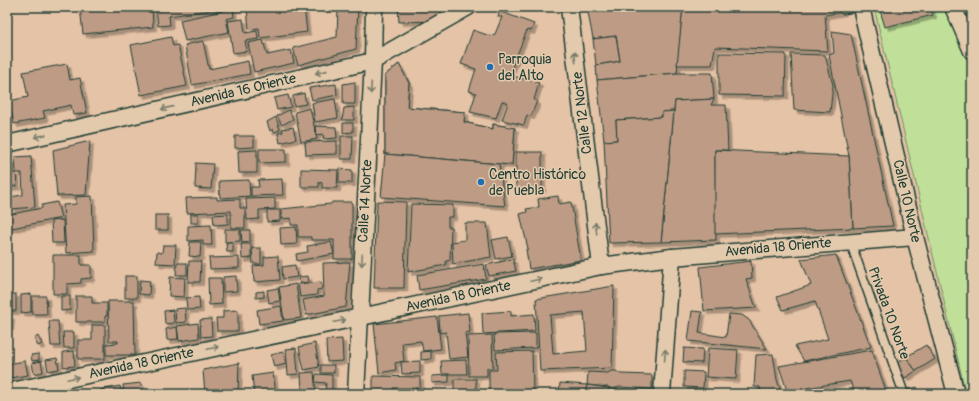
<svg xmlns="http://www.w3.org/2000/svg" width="979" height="401" font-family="Pangolin,sans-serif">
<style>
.green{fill:#c0df98;stroke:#708e66}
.building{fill:#be9b85;stroke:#1f3d34;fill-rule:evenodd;filter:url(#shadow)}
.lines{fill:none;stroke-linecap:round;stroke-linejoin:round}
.service-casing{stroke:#1f3d34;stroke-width:11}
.minor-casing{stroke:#1f3d34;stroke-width:19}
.service{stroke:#e4caac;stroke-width:8}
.minor{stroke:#e4caac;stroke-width:16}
.oneway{stroke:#787c6a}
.poi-dot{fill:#1f6fb2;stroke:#e4caac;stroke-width:1.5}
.labels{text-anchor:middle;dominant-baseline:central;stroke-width:3;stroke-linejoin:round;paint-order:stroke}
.poi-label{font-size:14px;fill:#1f3d34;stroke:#e4caac;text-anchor:start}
.street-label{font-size:14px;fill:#1f3d34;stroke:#e4caac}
</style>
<defs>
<filter id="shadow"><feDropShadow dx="3.5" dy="3.5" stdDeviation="0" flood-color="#0004"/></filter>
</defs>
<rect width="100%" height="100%" fill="#e5c3a6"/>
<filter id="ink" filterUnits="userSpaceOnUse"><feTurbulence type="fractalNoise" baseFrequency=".025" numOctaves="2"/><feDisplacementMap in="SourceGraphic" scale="8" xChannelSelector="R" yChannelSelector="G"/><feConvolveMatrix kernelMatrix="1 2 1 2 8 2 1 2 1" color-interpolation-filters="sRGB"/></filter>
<g filter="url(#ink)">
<!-- green -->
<polygon class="green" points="874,7 972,7 972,394 966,394"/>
<!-- building -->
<g class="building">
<polygon points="80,7 152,7 153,27 83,34"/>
<polygon points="156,7 211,7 211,10 169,16 170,25 158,26"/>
<polygon points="212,7 245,7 212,11"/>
<polygon points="266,7 304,7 307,32 260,38 259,28 249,29 247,9"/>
<polygon points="320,7 358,7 356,49 298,65 293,48 337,37 338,8 320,9"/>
<polygon points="398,7 453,7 438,21 399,22"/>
<polygon points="587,7 683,7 677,73 597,80 596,65 620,61 616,36 593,39"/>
<polygon points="683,7 842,7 843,12 825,15 828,51 715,47 712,65 677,65"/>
<polygon points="879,7 931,7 933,15 885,27"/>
<polygon points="233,9 234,17 226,19 229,32 185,41 180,20"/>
<polygon points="499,11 534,24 531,31 527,30 509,75 539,83 534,100 537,101 531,116 527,115 524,125 502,120 508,103 502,101 496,118 470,112 476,93 469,91 476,69 461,64 473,30 490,36 495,34 502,17 498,17"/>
<polygon points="243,19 245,33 257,31 258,39 245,41 247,51 233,53 228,21"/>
<polygon points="832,31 851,34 893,226 853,228 849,156 829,55 834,53"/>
<polygon points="616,36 620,61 596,65 593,39"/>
<polygon points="171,37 173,46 178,45 187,86 141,95 131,45"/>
<polygon points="263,40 267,55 291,50 294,63 254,72 248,43"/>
<polygon points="203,41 209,69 248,61 250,74 192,85 185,45"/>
<polygon points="719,53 786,54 785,96 719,95"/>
<polygon points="791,54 825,55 833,85 830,112 794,110"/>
<polygon points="67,64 70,80 80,78 87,113 73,115 71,105 43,111 45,118 14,124 9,101 28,97 23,72"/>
<path d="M 399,64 L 409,83 L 407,107 L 465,112 L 464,122 L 493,129 L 493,124 L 515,128 L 512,165 L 385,154 L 385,75 ZM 442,136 L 479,140 L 477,147 L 403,144 L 404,137 L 441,138 Z"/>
<polygon points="399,64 409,83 407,107 465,112 464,122 493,129 493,124 515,128 512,165 385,154 385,75"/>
<polygon points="677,73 712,73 714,99 675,101 674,111 662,112 662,117 616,120 617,140 604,141 597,80"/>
<polygon points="355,82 355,104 343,104 343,84"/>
<polygon points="336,84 337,95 312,100 309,88"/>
<polygon points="304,93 306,104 294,106 293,96"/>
<polygon points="288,95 291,107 277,110 274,98"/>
<polygon points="335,99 338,118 315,122 312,103"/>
<polygon points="714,99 711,105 726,105 728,150 715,150 716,240 661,242 675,101"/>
<polygon points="354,107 354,120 342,120 344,108"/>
<polygon points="310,108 317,139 301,142 295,112"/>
<polygon points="289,110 293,119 282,125 277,116"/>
<polygon points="674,111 661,242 609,243 604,141 617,140 616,120 662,117 662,112"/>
<polygon points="276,117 280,130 274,132 273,129 270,131 267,122"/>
<polygon points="343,123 353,123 353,132 343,133"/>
<polygon points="315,126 336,127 337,138 324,139 323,134 316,135"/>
<polygon points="293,127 296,139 280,143 278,133 283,132 282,129"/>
<polygon points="235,136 254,136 254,147 235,148"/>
<polygon points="341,136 353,136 352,159 341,159"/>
<polygon points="90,141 86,195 57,196 53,150"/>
<polygon points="337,141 337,154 306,155 305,142"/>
<polygon points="259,149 286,149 286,162 259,163"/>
<polygon points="257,150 257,173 239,173 238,151"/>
<polygon points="715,150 849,156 853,228 715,234"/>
<rect x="516" y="152" width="26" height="37"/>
<polygon points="385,154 499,164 505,206 381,197"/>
<polygon points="31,156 35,207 11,209 10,197 23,195 22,173 16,173 15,157"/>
<polygon points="7,160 11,160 12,173 16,173 17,186 7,187"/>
<polygon points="196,163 213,164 211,189 195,188"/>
<polygon points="301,169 338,170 337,188 322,188 322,183 319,182 319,187 301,187"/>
<polygon points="339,169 352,170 352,183 339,183"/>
<polygon points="282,179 283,195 251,196 251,187 259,187 258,180"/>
<polygon points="249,180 250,196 220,198 219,181"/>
<polygon points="92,196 94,251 66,253 63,205 76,204 76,197"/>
<polygon points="558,196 559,204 571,202 581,260 529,269 526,249 528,249 520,214 527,212 526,209 539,207 538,199"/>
<polygon points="217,197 217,200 240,199 240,208 245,208 245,228 231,228 231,211 187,213 186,198"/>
<polygon points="275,198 275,209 259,210 259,219 247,220 246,199"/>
<polygon points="377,201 406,202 404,288 374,288"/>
<polygon points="57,202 61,218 7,229 7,215 42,208 42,205"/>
<polygon points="332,202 352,202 352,259 334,259 334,240 311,240 311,237 298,237 298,225 291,225 291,218 281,219 281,209 331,204"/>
<polygon points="411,204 453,205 453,217 448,217 448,227 451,227 450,260 446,261 446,265 408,272"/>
<polygon points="267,210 280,210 280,221 267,222"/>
<rect x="191" y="214" width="7" height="9"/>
<polygon points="228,214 228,224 214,225 213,215"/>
<rect x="155" y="215" width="13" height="15"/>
<polygon points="63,220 64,243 52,243 51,221"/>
<polygon points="465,223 487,223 491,257 453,264 452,242 465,240"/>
<polygon points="211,225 212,245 203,245 203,240 188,241 188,226"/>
<polygon points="296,227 297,244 281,245 280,228"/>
<polygon points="225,229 240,229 240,241 225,242"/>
<polygon points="241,230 250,230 250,242 242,243"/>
<polygon points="508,237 512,256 496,259 492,240"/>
<polygon points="190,242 201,242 200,257 189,256"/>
<polygon points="331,242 334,254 297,261 296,254 308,252 307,246"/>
<polygon points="226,243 233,243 233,252 227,252"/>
<polygon points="241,244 251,244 251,258 242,259"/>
<polygon points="163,245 176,245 175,264 156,263 157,252 162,253"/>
<polygon points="252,248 261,248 261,264 253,264"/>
<polygon points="53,255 81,255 81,265 91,265 91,278 81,279 81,283 67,284 67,294 53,294"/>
<polygon points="836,255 871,347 804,361 795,346 828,339 815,301 783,310 777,297 811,285 801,259"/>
<polygon points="278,256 280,280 254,282 253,266 264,265 264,257"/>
<polygon points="239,257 239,268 210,269 209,258"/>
<polygon points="513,259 516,271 489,276 486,265"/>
<polygon points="189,261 201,261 200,282 188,282"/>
<polygon points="751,261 752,278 746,279 756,308 704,311 700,267"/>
<polygon points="350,262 346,307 306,315 303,300 324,296 323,263"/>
<polygon points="177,263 187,263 187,275 176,275"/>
<polygon points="484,264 486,279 419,290 417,275"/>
<polygon points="295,265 297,277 283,279 282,267"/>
<rect x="125" y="276" width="12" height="22"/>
<polygon points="236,276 237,291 223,292 223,277"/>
<polygon points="308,276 309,282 300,283 299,277"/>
<polygon points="170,277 185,278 184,297 169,296"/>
<polygon points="208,278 221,278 222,304 209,305"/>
<polygon points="140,280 150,281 149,295 139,294"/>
<polygon points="321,282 322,289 317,290 317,295 300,297 298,284"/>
<polygon points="296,284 301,318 284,320 279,287"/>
<path d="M 614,286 L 612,368 L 540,371 L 536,299 ZM 584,312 L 587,351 L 553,354 L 550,315 Z"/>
<polygon points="278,288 280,301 269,303 267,290"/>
<polygon points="264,291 264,297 256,298 256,292"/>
<rect x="7" y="294" width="9" height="17"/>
<polygon points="31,294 31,312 21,313 21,295"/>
<polygon points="32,296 46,296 47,314 32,314"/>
<polygon points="61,296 70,296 70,310 61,311"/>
<polygon points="76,296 92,296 92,303 107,303 107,316 105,316 105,322 76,322"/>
<polygon points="199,297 200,309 187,310 186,298"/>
<polygon points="108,301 134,301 135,355 106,355 106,344 118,343 118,341 109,341"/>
<polygon points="281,306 283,321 259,324 257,310"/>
<polygon points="185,308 186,322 176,323 175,309"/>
<polygon points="173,310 174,323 165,324 164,311"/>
<polygon points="238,310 238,331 217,331 216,318 223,318 223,311"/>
<polygon points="511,311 511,316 534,314 535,331 483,334 482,313"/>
<polygon points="692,311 702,312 699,333 726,337 729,314 742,315 749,320 767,349 688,341"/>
<polygon points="468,313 470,332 465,333 468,357 449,359 446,332 440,333 439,316"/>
<polygon points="7,315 11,316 10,327 7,327"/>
<polygon points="437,317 441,349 423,351 421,341 402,343 404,361 395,363 396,370 379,373 374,324"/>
<polygon points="211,319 212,336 201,337 200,320"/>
<polygon points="49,321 58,321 60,346 51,346"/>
<polygon points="198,323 199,338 179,341 177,326"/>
<polygon points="92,325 105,325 105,359 78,359 78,340 92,340"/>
<polygon points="177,327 178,339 167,340 166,329"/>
<polygon points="63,332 74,332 74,348 64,348"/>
<polygon points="536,333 536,348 495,350 494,334"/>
<polygon points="492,335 493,368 487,368 487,376 469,376 468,336"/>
<polygon points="38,336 42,344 38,346 34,339"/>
<polygon points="342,339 343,361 327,362 326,340"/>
<polygon points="315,343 319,367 304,370 299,347"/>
<polygon points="926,345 935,359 916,371 906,357"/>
<polygon points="296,348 298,374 288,375 286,349"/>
<polygon points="684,348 703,349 702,363 683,362"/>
<polygon points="708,348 738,350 736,379 706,377"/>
<polygon points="872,350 887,394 855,394 850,381 806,388 808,394 788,394 779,366"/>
<polygon points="74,351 75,366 63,367 63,352"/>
<polygon points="431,351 431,359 421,360 421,352"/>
<polygon points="532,351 533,394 482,394 481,392 489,392 489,370 497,370 496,352"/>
<polygon points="283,352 286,364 274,367 271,355"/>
<polygon points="39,354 39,360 32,361 31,355"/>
<polygon points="773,354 777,380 782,394 761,394 760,387 754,387 756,355"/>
<polygon points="906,357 916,371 905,378 896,364"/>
<polygon points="57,358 59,369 48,371 46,360"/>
<polygon points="466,360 467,374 442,374 441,361"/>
<polygon points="25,361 28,375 10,378 7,364"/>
<polygon points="41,361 43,372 34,374 32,363"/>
<polygon points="420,361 420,373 402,374 401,362"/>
<polygon points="239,363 238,394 205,394 203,370"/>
<rect x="321" y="365" width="13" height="8"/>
<polygon points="611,371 616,371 621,374 652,375 652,389 619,387 613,389 608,387 587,385 588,372 608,373"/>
<polygon points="684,371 704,372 703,388 684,387"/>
<polygon points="314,372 316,394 302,394 301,373"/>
<polygon points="273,373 276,394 254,394 252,376"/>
<polygon points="316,374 332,375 332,394 325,394 326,383 315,382"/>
<polygon points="449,375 449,382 432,383 432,376"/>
<polygon points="373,376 420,377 420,388 393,388 393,394 373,394"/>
<rect x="454" y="379" width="22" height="15"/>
<polygon points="141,383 142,394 124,394 123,385"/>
<polygon points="560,383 587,385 586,394 559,394"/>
<polygon points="587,385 609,388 608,394 586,394"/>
<polygon points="120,386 122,394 101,394 100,390"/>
<polygon points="917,387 919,394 907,394 906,390"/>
<polygon points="681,392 758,393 758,394 681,394"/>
</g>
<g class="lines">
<defs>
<g id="service">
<polyline points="843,9 860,7"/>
<polyline points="850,241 904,394"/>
</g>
<g id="minor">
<polyline points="569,7 601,266"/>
<polyline points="861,7 915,237 956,394"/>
<polyline points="953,7 972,51"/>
<polyline points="7,144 373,61 468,7"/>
<polyline points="7,392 601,266 672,257 915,237"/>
<polyline points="356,394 373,61 374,7"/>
<polyline points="662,394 672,257"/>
</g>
</defs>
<!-- service casing -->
<use href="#service" class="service-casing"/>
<!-- minor casing -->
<use href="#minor" class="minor-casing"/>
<!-- service -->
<use href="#service" class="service"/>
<!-- minor -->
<use href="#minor" class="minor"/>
</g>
<!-- one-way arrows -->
<defs><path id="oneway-shaft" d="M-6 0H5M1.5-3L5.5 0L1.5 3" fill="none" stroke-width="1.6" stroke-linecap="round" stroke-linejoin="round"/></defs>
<g class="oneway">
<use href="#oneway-shaft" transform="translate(575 57) rotate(-97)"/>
<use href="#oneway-shaft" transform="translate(321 72) rotate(167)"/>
<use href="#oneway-shaft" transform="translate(371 88) rotate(93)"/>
<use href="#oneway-shaft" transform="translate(167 108) rotate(167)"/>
<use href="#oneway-shaft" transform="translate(40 136) rotate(167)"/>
<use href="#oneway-shaft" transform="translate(596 228) rotate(-97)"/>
<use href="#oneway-shaft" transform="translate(362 260) rotate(93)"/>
<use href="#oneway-shaft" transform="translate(536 280) rotate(-12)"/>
<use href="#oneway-shaft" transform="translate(340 321) rotate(-12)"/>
<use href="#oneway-shaft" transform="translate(213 348) rotate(-12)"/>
<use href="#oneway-shaft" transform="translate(665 355) rotate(-86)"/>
<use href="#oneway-shaft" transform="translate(73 378) rotate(-12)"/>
</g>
</g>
<!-- markers -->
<g class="poi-dot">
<circle cx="490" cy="67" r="4"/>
<circle cx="481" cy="182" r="4"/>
</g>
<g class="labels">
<!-- poi labels -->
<g class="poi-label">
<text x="498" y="59">Parroquia<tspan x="498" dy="16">del Alto</tspan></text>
<text x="489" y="174">Centro Histórico<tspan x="489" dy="16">de Puebla</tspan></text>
</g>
<!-- street labels -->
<g class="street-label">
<text transform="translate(243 90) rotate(-13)">Avenida 16 Oriente</text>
<text transform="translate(582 113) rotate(-97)">Calle 12 Norte</text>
<text transform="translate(365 201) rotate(-87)">Calle 14 Norte</text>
<text transform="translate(907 201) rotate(77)">Calle 10 Norte</text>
<text transform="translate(778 247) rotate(-5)">Avenida 18 Oriente</text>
<text transform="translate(458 296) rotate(-12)">Avenida 18 Oriente</text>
<text transform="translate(889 313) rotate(70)">Privada 10 Norte</text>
<text transform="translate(141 363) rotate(-12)">Avenida 18 Oriente</text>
</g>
</g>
<!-- margin -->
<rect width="979" height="401" fill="none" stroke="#e4caac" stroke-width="24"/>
<rect x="12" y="12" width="955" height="377" fill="none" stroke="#1f3d34" stroke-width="1.5" filter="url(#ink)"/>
</svg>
